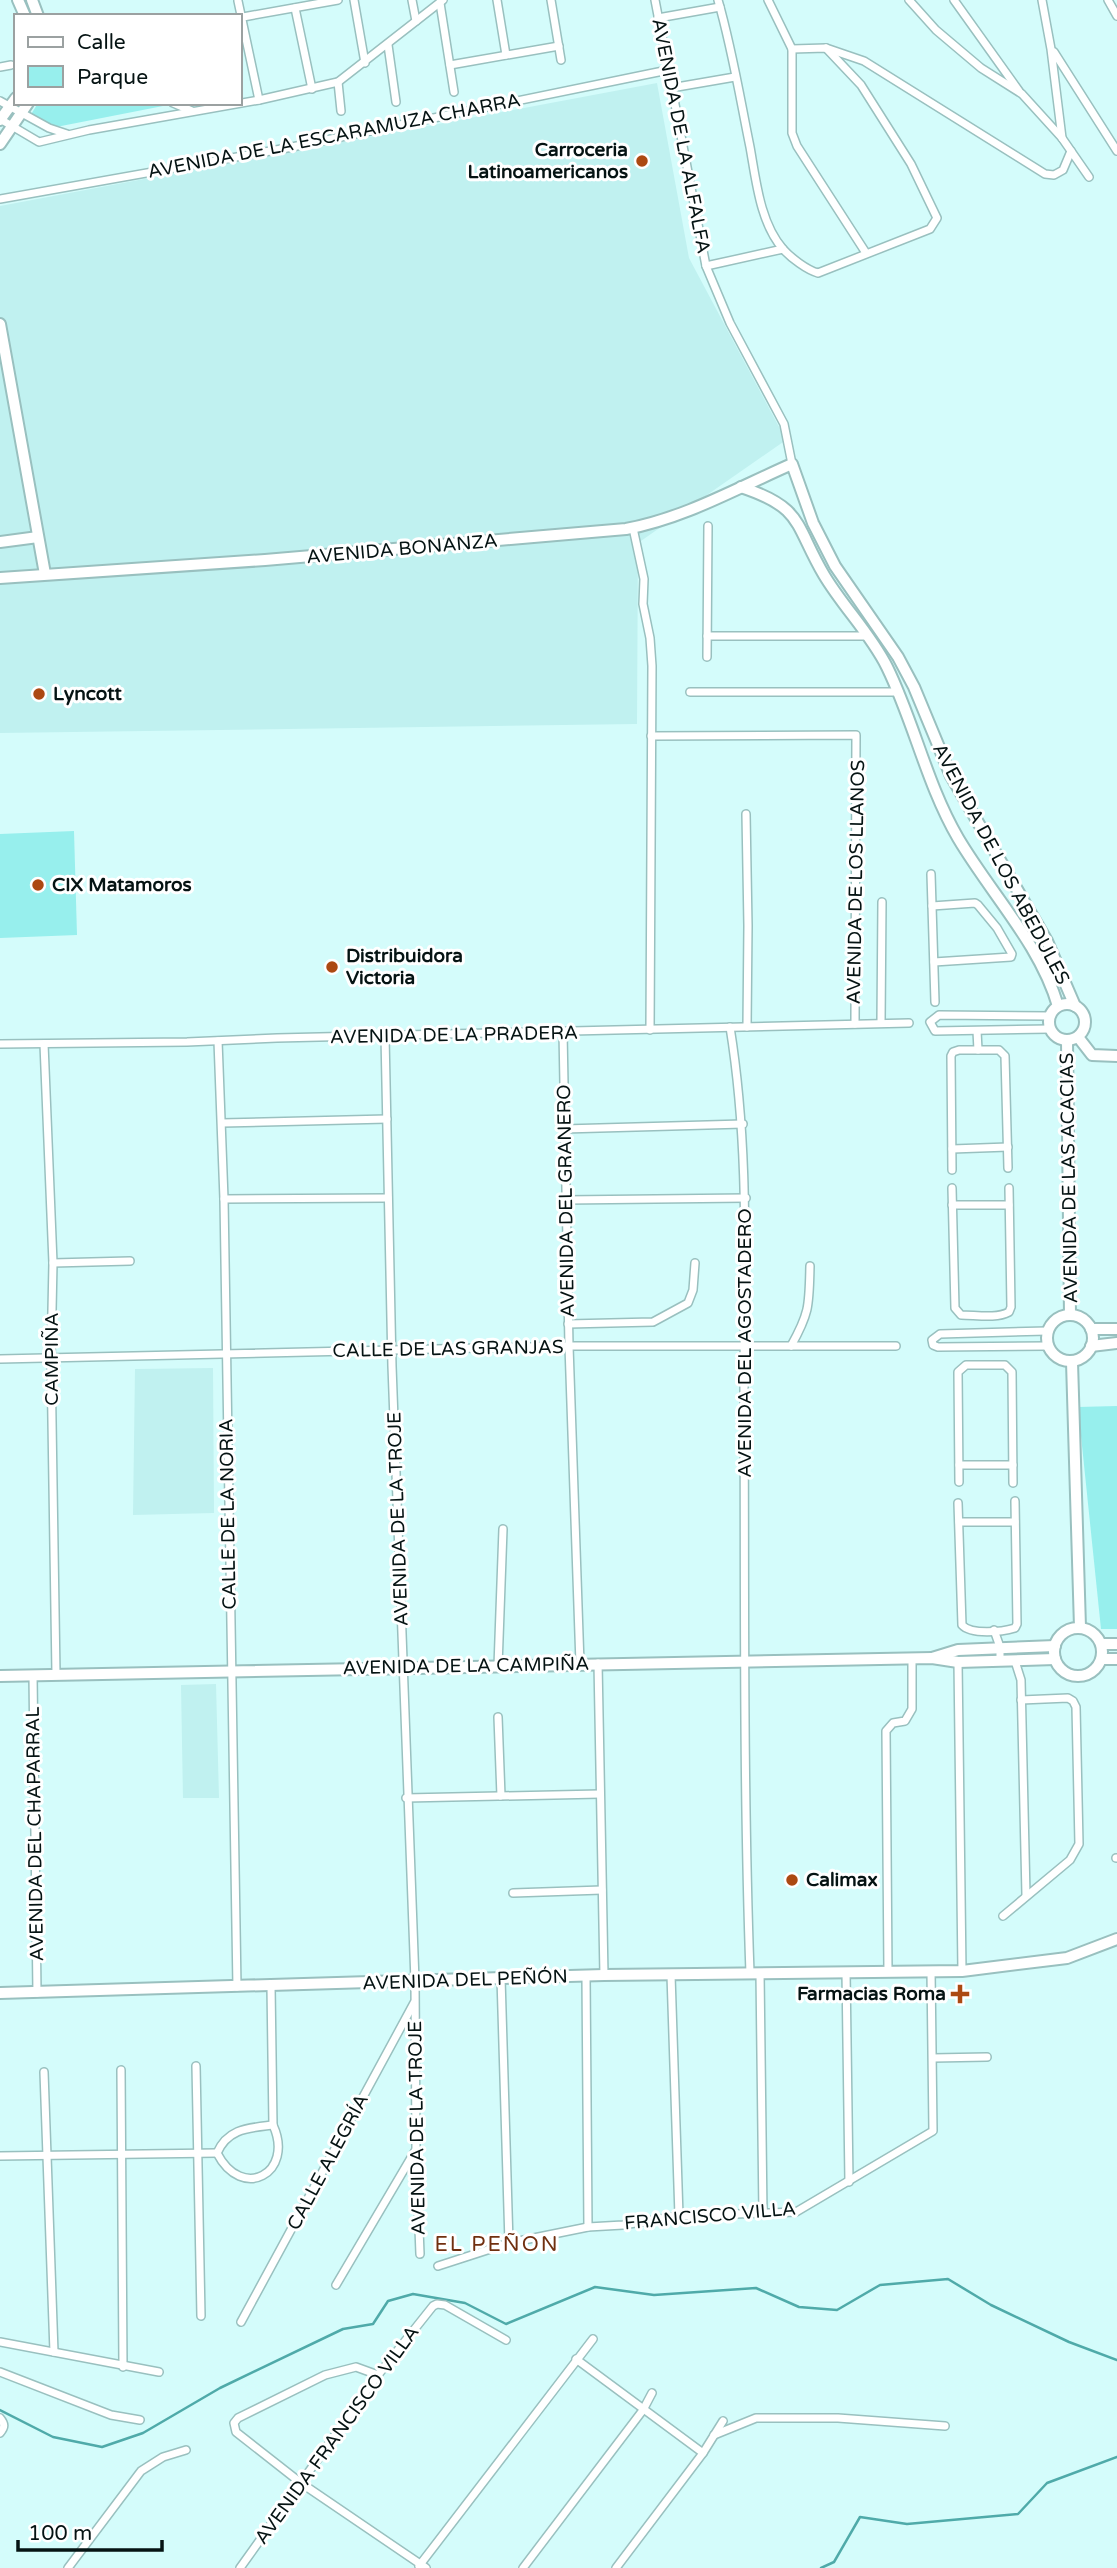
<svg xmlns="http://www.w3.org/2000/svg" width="1117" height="2568" font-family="'Varela Round',sans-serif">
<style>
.built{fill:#c0f1f0}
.green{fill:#97efed}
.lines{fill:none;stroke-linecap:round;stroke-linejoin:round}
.stream{stroke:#4faaa9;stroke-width:2.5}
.street-casing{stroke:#99c0bf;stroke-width:10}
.secondary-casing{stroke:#99c0bf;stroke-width:14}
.street{stroke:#fff;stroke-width:7}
.secondary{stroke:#fff;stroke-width:10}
.poi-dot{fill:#ac4912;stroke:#fff;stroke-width:2.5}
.labels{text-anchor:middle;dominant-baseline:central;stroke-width:6;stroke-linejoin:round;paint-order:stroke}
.street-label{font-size:19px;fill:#051313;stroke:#fff}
.poi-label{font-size:19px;font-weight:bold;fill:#051313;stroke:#fff;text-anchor:start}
.neighbourhood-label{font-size:21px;letter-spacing:2px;fill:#703010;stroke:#fff}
</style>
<rect width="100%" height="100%" fill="#d4fcfb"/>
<!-- built -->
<g class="built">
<polygon points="657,83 689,258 786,440 638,543 637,724 0,733 0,206"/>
<polygon points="213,1368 214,1513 133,1515 135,1369"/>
<polygon points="216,1684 219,1798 183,1798 181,1685"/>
</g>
<!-- green -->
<g class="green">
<polygon points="38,103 153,103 163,106 51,128 30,116"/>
<polygon points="74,831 77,935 0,938 0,834"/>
<polygon points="1117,1406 1117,1629 1101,1629 1078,1407"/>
</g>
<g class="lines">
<!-- stream -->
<g class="stream">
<polyline points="0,2410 53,2437 102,2447 143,2433 220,2388 343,2329 373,2324 388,2301 413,2294 465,2303 506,2324 595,2287 654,2295 756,2288 799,2307 837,2310 880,2285 948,2279 991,2305 1069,2342 1117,2360"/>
<polyline points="821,2568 834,2562 860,2517 907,2524 1018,2514 1047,2483 1117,2457"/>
</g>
<defs>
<g id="street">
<polyline points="354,0 365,63"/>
<polyline points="412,0 416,21"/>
<polyline points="497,0 506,55"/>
<polyline points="551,0 561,60"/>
<polyline points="655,0 706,266 730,323 784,424 792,464"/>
<path d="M 718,0 C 732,48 740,98 750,147 C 756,180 760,223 783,249 C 791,258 807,270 818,273 L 930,229 L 937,218 L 911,164 L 861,85 L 826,48"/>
<polyline points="768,0 792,49 792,133 797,146 866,253"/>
<polyline points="909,0 936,30 981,68 1022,94 1062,138 1089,177"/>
<polyline points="954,0 1019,91"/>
<polyline points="1042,0 1051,49 1062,138"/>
<polyline points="1108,0 1117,16"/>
<polyline points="238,1 259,100"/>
<polyline points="440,3 454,92"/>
<polyline points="295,8 312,89"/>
<polyline points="243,17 338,0"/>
<polyline points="658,18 720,7"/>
<polyline points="388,45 396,102"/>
<polyline points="792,49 826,48 864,61 1045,174 1054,175 1063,170 1071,151"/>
<polyline points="1054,52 1117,151"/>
<polyline points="450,65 559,46"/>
<polyline points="0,67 11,65"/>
<polyline points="338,82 341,111"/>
<polyline points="671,88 735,77"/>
<polyline points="0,101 49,128 67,134"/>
<polyline points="173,103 192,111"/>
<polyline points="0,119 39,142 89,130 259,100 338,82 443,0"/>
<polyline points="0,199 287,148 668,70"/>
<polyline points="706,266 783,249"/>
<polyline points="633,528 644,579 643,604 650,638 652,666 650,1030"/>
<polyline points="707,636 868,636"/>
<polyline points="707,657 708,526"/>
<polyline points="690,692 899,692"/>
<polyline points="651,736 856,735 855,1024"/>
<polyline points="746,814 748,926 747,1027"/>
<polyline points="931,874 935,1002"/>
<polyline points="932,906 975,903 978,905 997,928 1012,954 1011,957 934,962"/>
<polyline points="1050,1016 939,1015 930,1022 935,1031 1050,1029"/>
<polyline points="881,1023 882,902"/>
<path d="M 730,1027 C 750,1151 744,1267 744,1391 C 745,1585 743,1779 750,1973"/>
<polyline points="977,1031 978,1050"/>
<polyline points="563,1032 569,1346 580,1664"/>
<polyline points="385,1036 392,1366 415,1981 416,2151 420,2254"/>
<polyline points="218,1041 224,1199 237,1987"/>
<polyline points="0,1044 187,1042 277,1038 909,1023"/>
<polyline points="44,1044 53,1263 51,1358 56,1674"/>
<polyline points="222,1123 387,1119"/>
<polyline points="564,1129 743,1124"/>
<polyline points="952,1149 1008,1147"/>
<polyline points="952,1170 951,1056 953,1052 959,1050 999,1050 1005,1056 1008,1168"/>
<path d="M 952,1188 L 955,1308 L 961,1315 C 976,1315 996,1319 1009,1312 L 1011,1307 L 1009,1188"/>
<polyline points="224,1199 388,1198"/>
<polyline points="565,1200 746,1198"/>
<polyline points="952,1205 1009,1205"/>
<polyline points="53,1263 130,1261"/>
<polyline points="568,1324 653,1322 688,1303 693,1290 695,1263"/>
<polyline points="1047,1331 940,1334 932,1340 933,1345 938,1347 1047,1346"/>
<path d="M 791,1346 C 810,1312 809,1305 810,1266"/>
<polyline points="0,1359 569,1346 896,1346"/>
<polyline points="959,1465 1013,1465"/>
<polyline points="959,1482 958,1372 966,1365 1005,1365 1012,1372 1013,1483"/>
<path d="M 958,1503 L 962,1625 C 971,1635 1002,1632 1015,1628 L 1017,1624 L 1015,1501"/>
<polyline points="959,1522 1015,1522"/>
<polyline points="994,1630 1000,1647 1000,1661"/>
<polyline points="1015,1661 1021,1680 1026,1895"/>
<polyline points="958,1662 962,1971"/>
<polyline points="598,1663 604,1975"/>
<polyline points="498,1666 503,1529"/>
<polyline points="33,1675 37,1993"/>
<polyline points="498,1717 501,1796"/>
<polyline points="406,1798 600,1794"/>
<polyline points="1116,1858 1117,1858"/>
<polyline points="513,1893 602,1890"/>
<polyline points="1003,1916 1070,1860 1079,1844 1076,1707 1073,1701 1068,1698 1021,1700"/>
<polyline points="888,1971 886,1731 893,1723 905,1721 912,1709 912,1659"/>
<polyline points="846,1972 849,2182"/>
<polyline points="760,1973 763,2215"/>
<polyline points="671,1975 679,2216"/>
<polyline points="586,1976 588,2227"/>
<polyline points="501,1978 509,2243"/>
<polyline points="933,2058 987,2057"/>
<polyline points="196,2066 201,2316"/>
<polyline points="121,2070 123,2367"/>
<polyline points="44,2072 54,2352"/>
<path d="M 217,2153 C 242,2202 295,2173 273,2125 L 271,1986"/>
<path d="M 217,2153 C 228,2128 249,2128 273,2125"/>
<polyline points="0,2156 217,2153"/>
<polyline points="438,2266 509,2243 588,2227 623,2225 679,2216 796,2212 933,2131 931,1971"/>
<polyline points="336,2285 415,2151"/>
<polyline points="241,2322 414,2003"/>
<polyline points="0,2342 159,2372"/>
<polyline points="576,2359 703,2453"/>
<polyline points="0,2372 111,2415 140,2420"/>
<polyline points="378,2375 356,2367 325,2375 238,2418 234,2423 236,2432 301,2483 426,2568"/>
<path d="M 0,2418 C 5,2424 5,2427 0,2433"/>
<polyline points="714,2435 756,2418 838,2418 945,2426"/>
<polyline points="419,2566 593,2339"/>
<polyline points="68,2568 141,2471 163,2457 186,2450"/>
<polyline points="240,2568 378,2375 433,2306 437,2304 445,2305 506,2340"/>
<polyline points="523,2568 643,2410 652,2393"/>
<polyline points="616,2568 703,2453 723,2421"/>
</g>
<g id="secondary">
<polyline points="18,0 25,16"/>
<polyline points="32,0 38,16"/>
<polyline points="0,120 16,98"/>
<polyline points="0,144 28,103"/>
<polyline points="0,324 45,574"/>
<path d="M 741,487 C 804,508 794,524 824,575 C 843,607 870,633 887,667 C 914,722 927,785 958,838 C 991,894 1040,944 1058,1006"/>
<polyline points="0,542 38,537"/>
<path d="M 0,578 L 265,560 L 626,529 C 685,518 737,488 792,464 L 813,523 L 835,566 L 898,657 L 914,687 L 951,776 L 1047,941 L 1075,1006"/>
<circle cx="1067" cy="1022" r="18"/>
<polyline points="1078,1037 1092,1055 1117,1056"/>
<polyline points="1067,1041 1070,1315"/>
<circle cx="1070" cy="1338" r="23"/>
<polyline points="1091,1329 1117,1329"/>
<polyline points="1091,1346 1117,1343"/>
<polyline points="1072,1362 1080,1627"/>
<circle cx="1078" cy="1652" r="24"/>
<polyline points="1102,1644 1117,1644"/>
<polyline points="932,1658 958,1650 1055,1646"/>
<polyline points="1102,1659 1117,1659"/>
<polyline points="0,1676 932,1658 958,1662 1055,1659"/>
<polyline points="0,1993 604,1975 962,1971 1067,1958 1117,1939"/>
</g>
</defs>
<!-- street casing -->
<use href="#street" class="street-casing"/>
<!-- secondary casing -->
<use href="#secondary" class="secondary-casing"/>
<!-- street -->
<use href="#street" class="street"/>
<!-- secondary -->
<use href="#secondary" class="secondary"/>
</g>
<!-- markers -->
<g class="poi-dot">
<circle cx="642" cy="161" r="7"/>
<circle cx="39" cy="694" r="7"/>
<circle cx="38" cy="885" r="7"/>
<circle cx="332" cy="967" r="7"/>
<circle cx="792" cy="1880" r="7"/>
<path d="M956.5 1983.5h7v7h7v7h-7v7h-7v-7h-7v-7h7z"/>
</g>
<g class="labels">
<!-- street labels -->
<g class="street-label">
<text transform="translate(334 136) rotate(-11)">AVENIDA DE LA ESCARAMUZA CHARRA</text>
<text transform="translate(681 136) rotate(79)">AVENIDA DE LA ALFALFA</text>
<text transform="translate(402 549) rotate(-5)">AVENIDA BONANZA</text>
<text transform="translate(1001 864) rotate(62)">AVENIDA DE LOS ABEDULES</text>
<text transform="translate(856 882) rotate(-89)">AVENIDA DE LOS LLANOS</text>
<text transform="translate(454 1035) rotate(-1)">AVENIDA DE LA PRADERA</text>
<text transform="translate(1069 1178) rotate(-91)">AVENIDA DE LAS ACACIAS</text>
<text transform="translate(566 1201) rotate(-91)">AVENIDA DEL GRANERO</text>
<text transform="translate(745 1343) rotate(-90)">AVENIDA DEL AGOSTADERO</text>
<text transform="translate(448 1349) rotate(-1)">CALLE DE LAS GRANJAS</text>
<text transform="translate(52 1359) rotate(-90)">CAMPIÑA</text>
<text transform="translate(228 1514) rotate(-91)">CALLE DE LA NORIA</text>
<text transform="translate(398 1519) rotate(-92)">AVENIDA DE LA TROJE</text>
<text transform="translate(466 1666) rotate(-1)">AVENIDA DE LA CAMPIÑA</text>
<text transform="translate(35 1834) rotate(-91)">AVENIDA DEL CHAPARRAL</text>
<text transform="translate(465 1980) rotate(-2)">AVENIDA DEL PEÑÓN</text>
<text transform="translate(417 2128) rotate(-91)">AVENIDA DE LA TROJE</text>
<text transform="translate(328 2162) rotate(-62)">CALLE ALEGRÍA</text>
<text transform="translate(710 2216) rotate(-5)">FRANCISCO VILLA</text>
<text transform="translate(337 2435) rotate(-54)">AVENIDA FRANCISCO VILLA</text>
</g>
<!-- poi labels -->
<g class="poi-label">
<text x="628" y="150" text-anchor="end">Carroceria<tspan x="628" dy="22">Latinoamericanos</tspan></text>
<text x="53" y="694">Lyncott</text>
<text x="52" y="885">CIX Matamoros</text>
<text x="346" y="956">Distribuidora<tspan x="346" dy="22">Victoria</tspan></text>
<text x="806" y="1880">Calimax</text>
<text x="946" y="1994" text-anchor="end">Farmacias Roma</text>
</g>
<!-- neighbourhood labels -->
<g class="neighbourhood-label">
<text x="497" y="2244">EL PEÑON</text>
</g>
</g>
<!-- legend -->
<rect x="14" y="14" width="228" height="91" fill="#ffffff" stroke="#9ba1a1" stroke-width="2"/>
<rect x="28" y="37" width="35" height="10" fill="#ffffff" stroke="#9ba1a1" stroke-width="2"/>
<text x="77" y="49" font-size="21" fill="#051313">Calle</text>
<rect x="28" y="66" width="35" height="21" fill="#97efed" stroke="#9ba1a1" stroke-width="2"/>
<text x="77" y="84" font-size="21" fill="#051313">Parque</text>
<!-- scale -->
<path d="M18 2540v10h144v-10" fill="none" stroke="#051313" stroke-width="3.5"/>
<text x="28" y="2540" font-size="21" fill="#051313" stroke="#ffffff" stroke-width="5" paint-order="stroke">100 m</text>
</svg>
